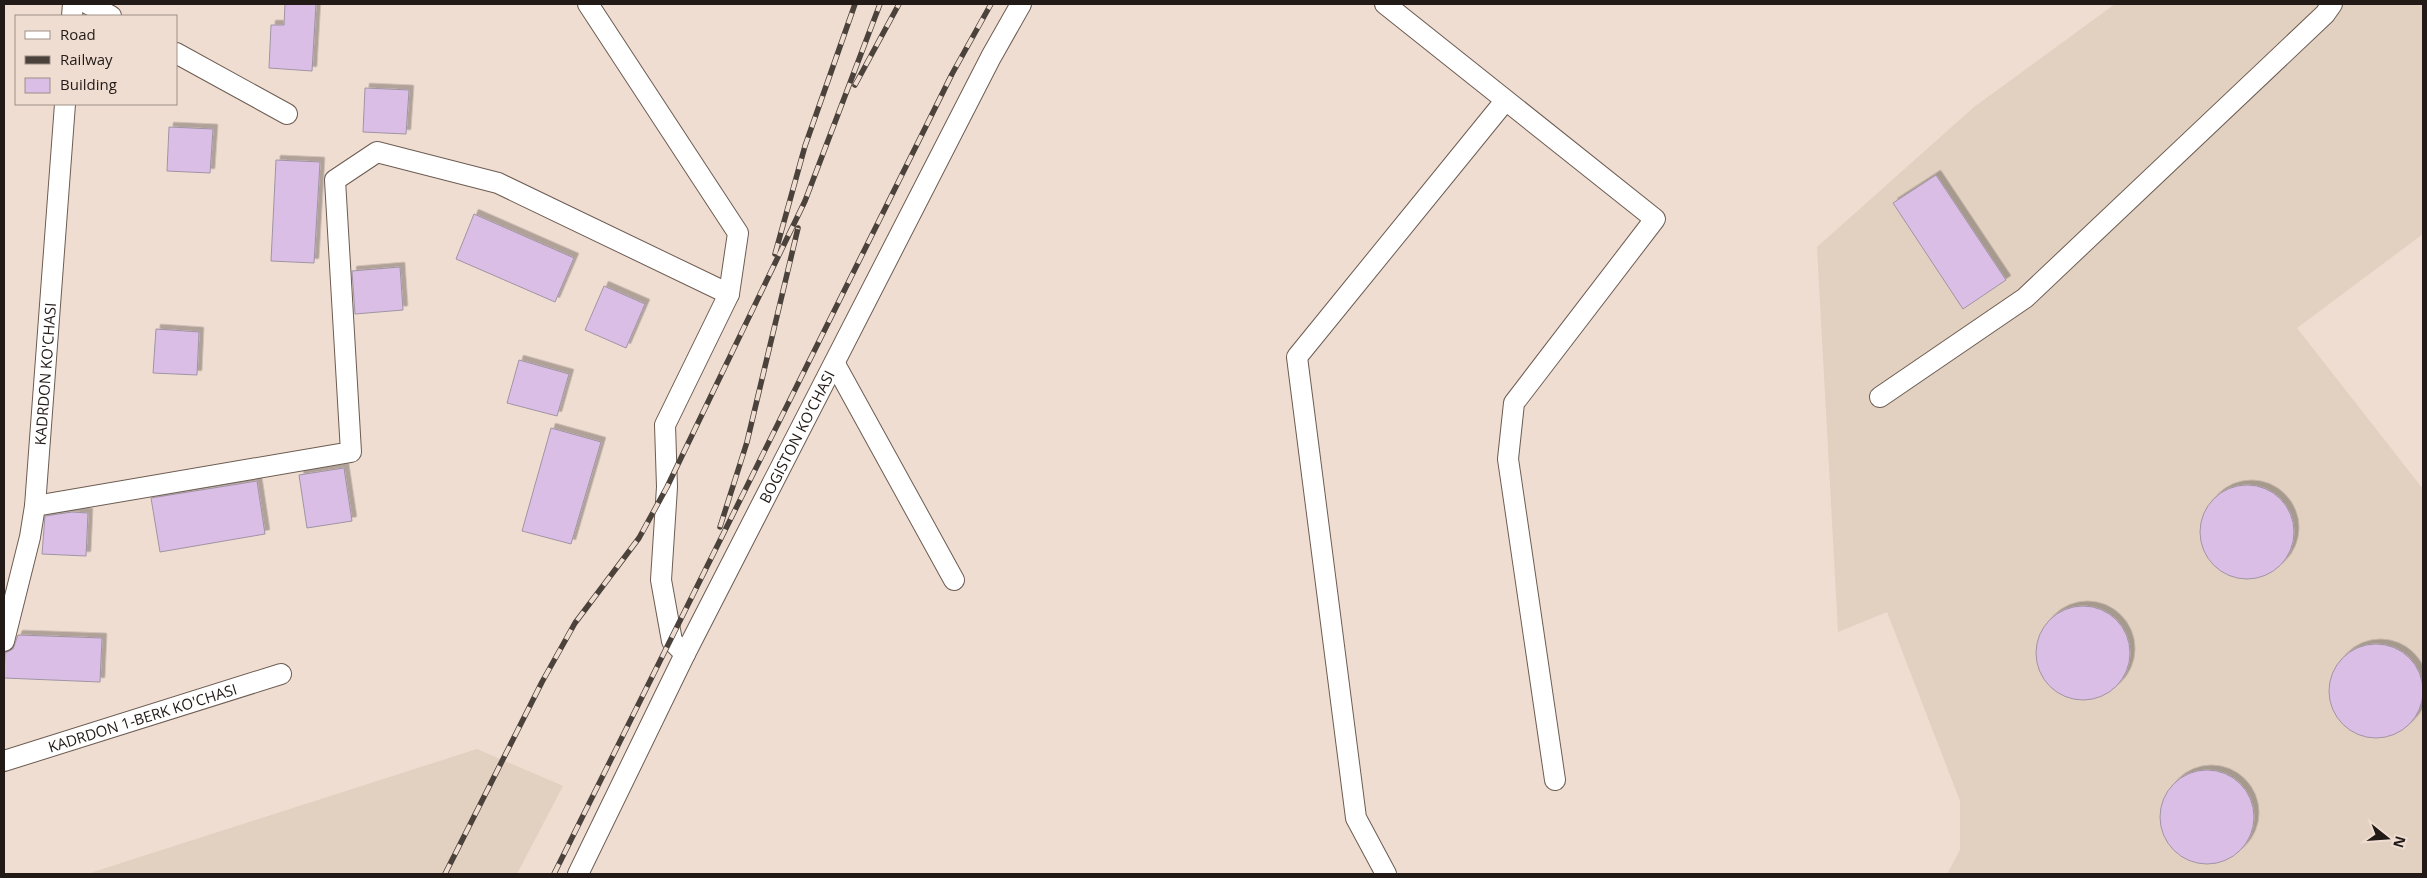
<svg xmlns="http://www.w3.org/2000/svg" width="2427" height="878" font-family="'Open Sans',sans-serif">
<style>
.industrial{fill:#e2d0c0}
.building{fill:#dbbee6;stroke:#9f94a4;filter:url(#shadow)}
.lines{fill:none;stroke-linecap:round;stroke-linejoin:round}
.minor-casing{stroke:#6c5c52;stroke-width:22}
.minor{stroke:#fff;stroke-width:20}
.rail-casing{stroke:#4b423c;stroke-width:5.5}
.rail{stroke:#f0ddd1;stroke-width:4;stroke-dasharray:11;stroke-linecap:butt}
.labels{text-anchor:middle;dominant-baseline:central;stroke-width:4.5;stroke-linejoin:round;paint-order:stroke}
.street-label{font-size:15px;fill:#211a16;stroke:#f0ddd1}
</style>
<defs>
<filter id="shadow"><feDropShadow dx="4.5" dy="-4.5" stdDeviation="0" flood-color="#0004"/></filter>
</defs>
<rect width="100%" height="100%" fill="#f0ddd1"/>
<!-- industrial -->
<g class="industrial">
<polygon points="2115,4 2423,4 2423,234 2297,328 2423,489 2423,874 1947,874 1960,850 1960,801 1887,612 1838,632 1817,247 1974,107"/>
<polygon points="477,749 563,786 517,874 87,874"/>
</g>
<!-- building -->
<g class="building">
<polygon points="285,4 316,4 312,71 269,68 271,25 284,25"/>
<polygon points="365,88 409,90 406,134 363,132"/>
<polygon points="169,127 213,129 210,173 167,171"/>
<polygon points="276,160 320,162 314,263 271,261"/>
<polygon points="1936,175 2006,280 1963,309 1893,203"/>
<polygon points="474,214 574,258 555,302 456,259"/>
<polygon points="400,267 403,310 355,314 352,271"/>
<polygon points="604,286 645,304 626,348 585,330"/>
<polygon points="156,329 199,332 197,375 153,373"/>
<polygon points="519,360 569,374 557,416 507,403"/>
<polygon points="551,428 601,442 571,544 522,531"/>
<polygon points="344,468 352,521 307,528 299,475"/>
<polygon points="257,481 265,534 160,552 151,498"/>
<circle cx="2247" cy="532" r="47"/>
<polygon points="72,512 88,513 86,556 42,554 45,516"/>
<circle cx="2083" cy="653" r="47"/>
<polygon points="18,635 102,638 100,682 4,678 5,653 13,649"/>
<circle cx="2376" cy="691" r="47"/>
<circle cx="2207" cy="817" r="47"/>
</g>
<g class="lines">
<defs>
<g id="minor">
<polyline points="88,4 111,16"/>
<polyline points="588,4 738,233 729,294 665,425 667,487 661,580 672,641 685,654"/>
<polyline points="1385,4 1655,219 1514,403 1508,459 1555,780"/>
<polyline points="72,16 73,4"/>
<polyline points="176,53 287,114"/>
<polyline points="835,364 954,580"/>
<polyline points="1880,397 2025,298 2325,14 2332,4"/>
<polyline points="35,506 351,452 335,180 377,152 498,183 729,294"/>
<path id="s1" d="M 4,641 L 30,537 L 35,506 L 65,104"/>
<path id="s2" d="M 4,761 L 281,674"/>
<path id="s3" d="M 578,874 L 685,654 L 991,57 L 1021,4"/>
<polyline points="1386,874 1356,818 1297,357 1505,101"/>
</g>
</defs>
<!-- minor casing -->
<use href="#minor" class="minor-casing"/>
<!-- minor -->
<use href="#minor" class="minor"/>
<defs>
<g id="rail">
<polyline points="855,85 899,4"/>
<polyline points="775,254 805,146 855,4"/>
<polyline points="720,527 747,442 798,228"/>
<polyline points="445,874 542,682 575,623 639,538 667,487 805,201 880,4"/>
<polyline points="554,874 952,74 991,4"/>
</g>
</defs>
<!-- rail casing -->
<use href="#rail" class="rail-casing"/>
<!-- rail -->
<use href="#rail" class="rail"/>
</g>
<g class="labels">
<!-- street labels -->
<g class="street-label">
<text stroke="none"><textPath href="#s1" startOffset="271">KADRDON KO'CHASI</textPath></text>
<text stroke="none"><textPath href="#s3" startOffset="489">BOGISTON KO'CHASI</textPath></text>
<text stroke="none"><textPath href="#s2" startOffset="145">KADRDON 1-BERK KO'CHASI</textPath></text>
</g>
</g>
<!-- border -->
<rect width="2427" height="878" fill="none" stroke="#211a16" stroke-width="10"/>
<!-- legend -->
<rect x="15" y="15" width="162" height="90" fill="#f0ddd1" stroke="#9d8f86"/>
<rect x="25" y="31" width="25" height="8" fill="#ffffff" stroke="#9d8f86"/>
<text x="60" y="40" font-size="15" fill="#211a16">Road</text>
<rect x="25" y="56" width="25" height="8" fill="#4b423c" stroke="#9d8f86"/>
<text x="60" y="65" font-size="15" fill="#211a16">Railway</text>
<rect x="25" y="78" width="25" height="15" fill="#dbbee6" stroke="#9d8f86"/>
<text x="60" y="90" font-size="15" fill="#211a16">Building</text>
<!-- north arrow -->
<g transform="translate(2387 838) rotate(107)" stroke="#f0ddd1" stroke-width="4" paint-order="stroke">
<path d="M0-4L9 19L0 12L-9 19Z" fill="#211a16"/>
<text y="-8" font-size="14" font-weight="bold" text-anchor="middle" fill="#211a16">N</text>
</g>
</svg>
